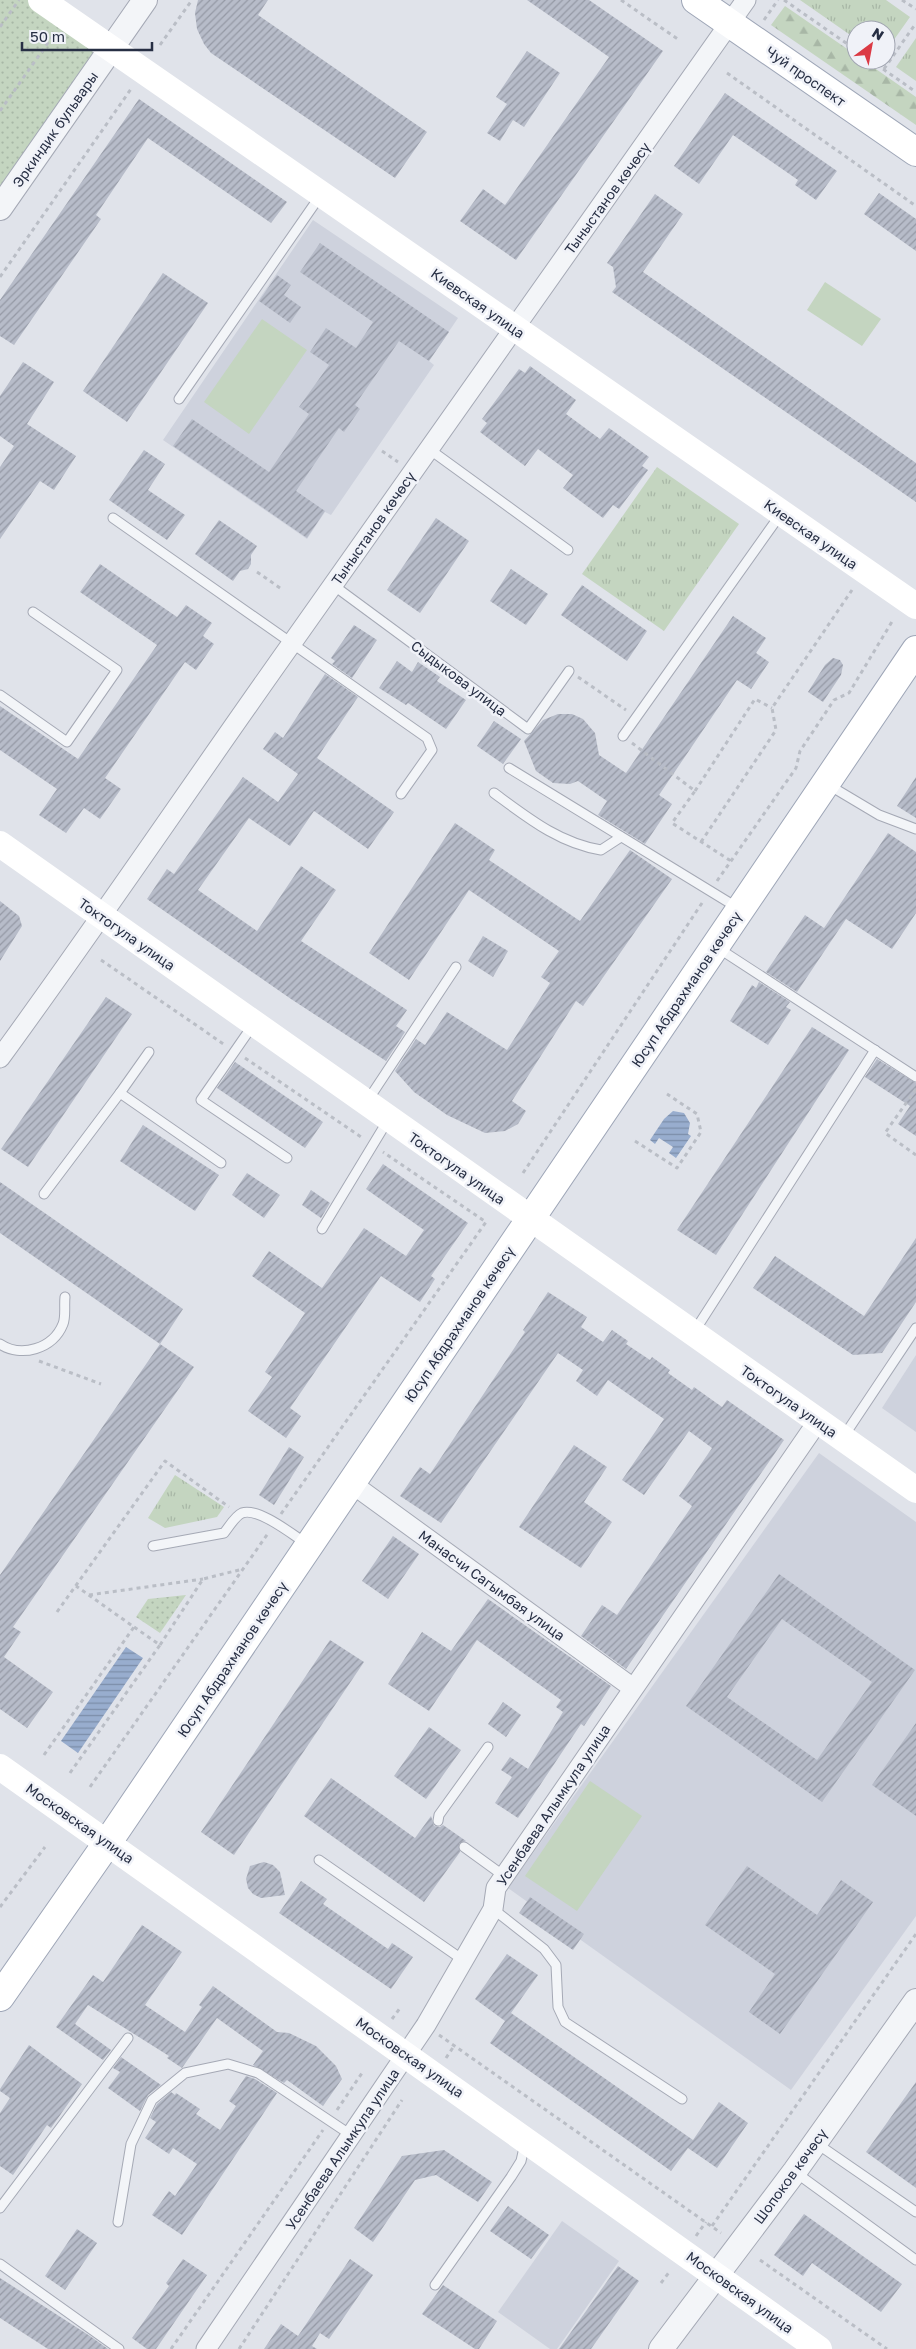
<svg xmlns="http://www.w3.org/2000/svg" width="916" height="2349" font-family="'Golos Text',sans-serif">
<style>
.built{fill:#ced2dd}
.grass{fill:url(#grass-tufts)}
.forest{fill:url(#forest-firs)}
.park{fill:url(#park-dots)}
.pitch{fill:#c4d5c0}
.water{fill:url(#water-rules)}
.building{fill:url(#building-hatch);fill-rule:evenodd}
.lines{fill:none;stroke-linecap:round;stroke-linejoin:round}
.service-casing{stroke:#a5a9b5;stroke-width:11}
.minor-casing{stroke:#a5a9b5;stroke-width:21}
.tertiary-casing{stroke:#a5a9b5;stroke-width:26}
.primary-casing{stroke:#9ea6b7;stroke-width:30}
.path{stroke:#babec6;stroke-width:3;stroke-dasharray:4 4;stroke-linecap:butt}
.service{stroke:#f3f5f8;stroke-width:9}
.minor{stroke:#f3f5f8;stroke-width:19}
.tertiary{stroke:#f3f5f8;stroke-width:24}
.secondary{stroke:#fff;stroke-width:26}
.primary{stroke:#fff;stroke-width:28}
.labels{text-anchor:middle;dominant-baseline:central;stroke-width:5;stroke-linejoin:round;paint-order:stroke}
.street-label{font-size:14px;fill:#272f44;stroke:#f0f2f8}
</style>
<defs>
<pattern id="grass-tufts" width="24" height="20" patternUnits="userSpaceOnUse" patternTransform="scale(1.25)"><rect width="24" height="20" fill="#c4d5c0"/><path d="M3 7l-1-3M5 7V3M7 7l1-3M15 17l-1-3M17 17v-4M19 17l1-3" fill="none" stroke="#a8b7a6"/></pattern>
<pattern id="forest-firs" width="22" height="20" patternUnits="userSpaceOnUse" patternTransform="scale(1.25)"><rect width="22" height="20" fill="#c4d5c0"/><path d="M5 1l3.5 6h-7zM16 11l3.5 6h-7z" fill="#a8b7a6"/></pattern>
<pattern id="park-dots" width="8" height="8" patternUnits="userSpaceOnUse" patternTransform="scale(1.25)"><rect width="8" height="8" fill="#c4d5c0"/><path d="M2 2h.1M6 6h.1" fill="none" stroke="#a8b7a6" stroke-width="1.8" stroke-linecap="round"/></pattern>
<pattern id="water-rules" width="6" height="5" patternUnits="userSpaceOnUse" patternTransform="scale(1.25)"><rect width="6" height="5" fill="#98adce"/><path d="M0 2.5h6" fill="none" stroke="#7c8da9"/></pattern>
<pattern id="building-hatch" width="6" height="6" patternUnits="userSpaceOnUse" patternTransform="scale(1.25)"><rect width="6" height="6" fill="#b7bcc9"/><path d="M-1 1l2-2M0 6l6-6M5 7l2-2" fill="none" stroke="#9599a5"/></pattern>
</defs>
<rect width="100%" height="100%" fill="#e0e3ea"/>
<!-- built -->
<g class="built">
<polygon points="313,220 458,318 429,361 434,365 331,515 325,512 307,539 163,440"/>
<polygon points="916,1355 916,1432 882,1408"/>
<polygon points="819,1453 916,1522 916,1916 791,2090 508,1888"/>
<polygon points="562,2221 619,2261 557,2349 550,2349 498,2312"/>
</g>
<!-- grass -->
<g class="grass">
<polygon points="800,0 886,0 910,17 886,51 886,30 856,30 856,39"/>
<polygon points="916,38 916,81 896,67"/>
<polygon points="657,467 739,524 664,631 582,574"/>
<polygon points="175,1475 224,1507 217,1517 165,1528 148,1518"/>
</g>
<!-- forest -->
<polygon class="forest" points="785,6 856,55 856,60 863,60 916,97 916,125 771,25"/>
<!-- park -->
<g class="park">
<polygon points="0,0 32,0 102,49 0,195"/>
<polygon points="186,1595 160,1633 136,1617 148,1599"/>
</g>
<!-- pitch -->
<g class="pitch">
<polygon points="825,282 881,319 862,346 807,310"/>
<polygon points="262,319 307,350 249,434 204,402"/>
<polygon points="590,1781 642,1816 577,1911 525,1876"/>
</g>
<!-- water -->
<g class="water">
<polygon points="673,1111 684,1113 690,1123 688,1134 691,1136 676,1158 669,1153 673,1147 659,1138 655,1144 650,1140 664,1119"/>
<polygon points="126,1647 143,1658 78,1753 61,1741"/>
</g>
<!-- building -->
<g class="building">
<polygon points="198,0 268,0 258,15 427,132 395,178 211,53 204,44 197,29 195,13"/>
<polygon points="527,0 589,0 663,51 516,260 460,221 483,189 505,205 609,57"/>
<polygon points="527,51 560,73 524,127 513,120 500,141 487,133 507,104 496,97"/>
<polygon points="725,93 837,171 816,200 795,185 798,180 733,135 699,184 674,166"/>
<polygon points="139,99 287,202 271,223 148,138 96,215 101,219 14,345 0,336 0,300"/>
<polygon points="879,193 916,219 916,251 864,214"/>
<polygon points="655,194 683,214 643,272 916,463 916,502 612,292 616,287 613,267 607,263"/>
<polygon points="320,243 449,332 429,361 399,341 382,366 355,405 360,409 344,432 339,428 296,491 325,511 307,538 173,446 192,419 269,472 309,414 299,407 329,365 310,352 326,328 356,348 373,322 300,272"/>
<polygon points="163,273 208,303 127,422 83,391"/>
<polygon points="277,275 291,285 284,295 301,307 290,323 259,301"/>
<polygon points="23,362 54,382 27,424 76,456 54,490 40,481 0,539 0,467 14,446 0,436 0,396"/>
<polygon points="530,366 576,400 566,414 600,439 609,428 649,457 642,466 648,470 619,509 613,505 603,518 563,488 573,475 538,449 525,466 480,432 487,423 482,419 519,369 525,373"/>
<polygon points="144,450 165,464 148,490 185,515 167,540 109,500"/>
<polygon points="436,518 469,541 420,613 387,590"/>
<polygon points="219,520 257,546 251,555 251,564 248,569 240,571 233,581 195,554"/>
<polygon points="100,564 177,617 186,605 212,623 203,636 214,644 196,670 185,662 105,778 121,789 100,819 84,808 66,833 39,815 57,789 0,750 0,706 78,759 157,645 80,592"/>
<polygon points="511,569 548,594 526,625 490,601"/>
<polygon points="582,585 647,631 627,661 561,615"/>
<polygon points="733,616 766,638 756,653 769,662 751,689 737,680 659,795 672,804 645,844 598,815 607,801 578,781 570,784 553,783 536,771 524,741 543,720 558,714 572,714 583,719 595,733 599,755 626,773"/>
<polygon points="354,625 377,640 352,678 332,664 335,661 331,658"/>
<polygon points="833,658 840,660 843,665 841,675 823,702 808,692 825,665"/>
<polygon points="397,661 412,672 418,662 440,677 437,681 466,700 446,729 408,703 406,705 379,688"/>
<polygon points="325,674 358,697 317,758 394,812 368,849 314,811 290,846 249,818 198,890 257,931 301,866 336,890 301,941 407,1010 396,1026 405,1032 386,1061 291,999 147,899 167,869 174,874 243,777 278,802 298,774 263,749 275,732 283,738"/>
<polygon points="494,721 521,739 503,764 477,746"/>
<polygon points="916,777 916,818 897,806"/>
<polygon points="455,823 495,850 489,860 580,921 630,850 672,879 583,1006 576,1001 512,1101 526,1111 518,1124 505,1131 485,1133 447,1115 414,1092 395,1071 416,1039 425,1045 447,1012 507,1050 550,983 541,977 559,951 469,890 409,980 369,953"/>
<polygon points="888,833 916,852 916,913 892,949 846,919 797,992 766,972 805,915 824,928"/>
<polygon points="0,901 19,916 22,926 0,961"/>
<polygon points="483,936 508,951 493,977 468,961"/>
<polygon points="759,982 790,1002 786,1007 791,1010 768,1045 730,1021 752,985 756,988"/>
<polygon points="106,997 132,1014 28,1167 1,1149"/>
<polygon points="812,1027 849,1050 716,1255 677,1230"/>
<polygon points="877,1059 916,1083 916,1136 898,1124 910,1106 865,1077"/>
<polygon points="235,1062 323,1122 305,1148 217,1088"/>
<polygon points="143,1125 219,1175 195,1211 120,1161"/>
<polygon points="383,1164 468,1223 431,1276 435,1279 420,1302 381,1276 290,1408 301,1416 286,1438 248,1411 272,1377 265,1372 305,1313 252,1276 269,1251 322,1288 364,1228 406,1256 424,1230 366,1189"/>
<polygon points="247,1173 280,1195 264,1218 232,1195"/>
<polygon points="0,1182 183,1309 160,1344 0,1233"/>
<polygon points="311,1190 330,1203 321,1218 302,1205"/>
<polygon points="916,1238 916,1302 882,1353 853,1355 753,1288 775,1256 864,1316"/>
<polygon points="548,1292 587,1317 581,1327 603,1342 612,1330 628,1341 626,1344 650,1360 652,1357 670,1370 668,1373 692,1390 694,1387 722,1407 727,1400 784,1440 626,1669 581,1636 602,1605 617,1615 692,1506 679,1496 712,1448 689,1431 644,1495 622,1480 664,1419 608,1380 597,1396 576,1381 583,1370 558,1353 441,1523 400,1496 420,1467 430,1474 525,1332 523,1330"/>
<polygon points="160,1344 194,1367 13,1627 21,1632 4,1657 53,1692 27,1728 0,1709 0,1575"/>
<polygon points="574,1445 607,1467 584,1502 612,1522 581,1568 519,1527"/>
<polygon points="289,1447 304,1457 274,1505 259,1495"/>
<polygon points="393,1536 419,1554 388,1599 362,1581"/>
<path d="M 779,1574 L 915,1670 L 822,1802 L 686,1706 ZM 782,1619 L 872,1682 L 817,1760 L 727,1697 Z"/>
<polygon points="488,1599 611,1686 584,1726 581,1724 518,1818 495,1803 512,1777 501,1770 510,1757 528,1769 563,1712 556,1707 561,1700 477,1640 429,1711 388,1684 422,1632 451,1651"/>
<polygon points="330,1640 364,1662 234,1855 201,1832"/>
<polygon points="503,1702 521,1715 506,1737 488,1724"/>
<polygon points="916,1723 916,1816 872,1785"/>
<polygon points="429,1727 461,1750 426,1799 394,1776"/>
<polygon points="331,1778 415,1838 431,1816 434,1826 440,1827 443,1825 466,1841 459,1844 460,1852 424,1902 304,1816"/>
<polygon points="264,1862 273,1865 280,1872 285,1895 261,1898 253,1894 248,1888 246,1879 250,1866"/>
<polygon points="747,1866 817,1915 841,1880 873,1902 780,2034 749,2012 775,1974 705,1925"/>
<polygon points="301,1881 327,1899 323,1904 388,1949 392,1943 413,1957 391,1989 279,1913"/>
<polygon points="530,1897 584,1934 573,1950 519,1913"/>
<polygon points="142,1925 182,1952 145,2005 185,2032 202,2007 199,2005 213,1986 277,2032 289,2033 316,2046 336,2066 342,2079 323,2106 287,2080 284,2083 253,2065 263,2051 217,2018 182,2068 167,2058 169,2056 88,2005 75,2024 111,2050 103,2060 56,2027 93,1975 103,1982"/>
<polygon points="507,1954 538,1975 511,2013 693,2140 719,2102 748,2123 717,2168 688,2148 671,2171 490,2043 505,2021 475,1999"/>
<polygon points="29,2045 82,2084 51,2128 47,2125 13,2175 0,2166 0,2113 10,2098 0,2091 0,2089"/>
<polygon points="121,2057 161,2085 148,2095 140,2111 108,2088 120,2072 113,2068"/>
<polygon points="246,2076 255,2079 277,2093 182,2235 152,2215 169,2191 175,2196 197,2164 173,2148 169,2154 145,2138 156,2122 150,2118 157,2104 171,2092 175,2095 176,2093 200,2109 196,2114 220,2130 236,2106 229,2101"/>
<polygon points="916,2082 916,2188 866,2152"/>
<polygon points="444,2150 492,2182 478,2202 436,2175 415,2180 373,2242 354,2228 402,2156"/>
<polygon points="508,2206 549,2235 531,2259 490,2231"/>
<polygon points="804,2214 902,2284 881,2312 812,2263 803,2276 774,2255"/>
<polygon points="77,2229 97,2243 65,2290 45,2276"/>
<polygon points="183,2259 207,2275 156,2349 147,2349 132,2338 169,2286 166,2283"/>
<polygon points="350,2259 373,2275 329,2339 320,2333 312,2346 317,2349 264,2349 281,2324 298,2336"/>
<polygon points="618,2266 639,2281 591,2349 559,2349"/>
<polygon points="0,2278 90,2336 108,2349 48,2349 0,2318"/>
<polygon points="443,2285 497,2321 479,2349 475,2349 422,2314"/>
</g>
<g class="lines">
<defs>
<g id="service">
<polyline points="179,399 320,196"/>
<polyline points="429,449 568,550"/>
<polyline points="113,518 427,738 432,750 401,794"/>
<polyline points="333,585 528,729 569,671"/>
<polyline points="0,695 67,742 117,670 33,612"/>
<polyline points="623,736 780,515"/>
<polyline points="509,768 738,908"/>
<polyline points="827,784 879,815 916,829"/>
<path d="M 494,793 C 528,818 559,843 601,850 L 621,837"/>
<polyline points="718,948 916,1077"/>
<polyline points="253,1025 201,1100 287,1158"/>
<polyline points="120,1093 149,1052"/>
<polyline points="368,1100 456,967"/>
<polyline points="44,1194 120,1093 221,1163"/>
<polyline points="322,1229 388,1120"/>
<polyline points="694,1332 875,1050"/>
<path d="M 0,1344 C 21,1358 53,1349 63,1324 C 66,1317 64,1305 65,1297"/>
<polyline points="844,1436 916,1328"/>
<path d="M 153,1546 L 224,1533 C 229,1527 235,1516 242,1513 C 258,1507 293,1535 307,1544"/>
<polyline points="438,1821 439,1815 488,1747"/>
<polyline points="464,1847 504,1876"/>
<polyline points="319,1860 463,1960"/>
<polyline points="493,1909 544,1949 556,1965 558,2007 565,2022 682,2099"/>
<polyline points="816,2143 916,2212"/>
<polyline points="795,2172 916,2260"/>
<polyline points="0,2208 128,2038"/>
<polyline points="118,2222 131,2144 152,2100 185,2073 228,2064 258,2073 351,2135"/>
<polyline points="0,2264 119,2349"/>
<polyline points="435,2285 511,2177 521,2161 525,2143"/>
</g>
<g id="minor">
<path d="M 0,1058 C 100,921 194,781 292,643 C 443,428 595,215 746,0"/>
<polyline points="351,1483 633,1688"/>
<polyline points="206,2349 426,2025 493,1909 496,1888 818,1421"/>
</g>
<g id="tertiary">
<polyline points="0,208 145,0"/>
<polyline points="661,2349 795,2171 916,2001"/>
</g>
<g id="primary">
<polyline points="696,0 916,152"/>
<polyline points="0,1997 108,1842 916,650"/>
</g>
</defs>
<!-- service casing -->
<use href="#service" class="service-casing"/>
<!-- minor casing -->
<use href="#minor" class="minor-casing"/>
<!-- tertiary casing -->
<use href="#tertiary" class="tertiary-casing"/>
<!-- primary casing -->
<use href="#primary" class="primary-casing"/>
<!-- path -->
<g class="path">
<polyline points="621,0 679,40"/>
<polyline points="784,0 856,50"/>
<polyline points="902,0 916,9"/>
<polyline points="764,20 778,0"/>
<polyline points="0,27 19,0"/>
<polyline points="160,45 192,0"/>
<polyline points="870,60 916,92"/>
<polyline points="884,69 916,23"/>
<polyline points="727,73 916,206"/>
<polyline points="0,111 54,34"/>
<polyline points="0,277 131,89"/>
<polyline points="382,451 398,462"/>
<polyline points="257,572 283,590"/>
<polyline points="578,677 626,710"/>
<polyline points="632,743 695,791 672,823 731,861"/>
<polyline points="695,791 755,699 772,708"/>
<polyline points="701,842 776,730 772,708 852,590"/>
<polyline points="717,881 796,768 800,751 834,700 849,693 893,620"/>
<polyline points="101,960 225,1045"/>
<polyline points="245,1058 364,1139"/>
<polyline points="916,1089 885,1133 916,1155"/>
<polyline points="635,1141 677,1168 701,1132 697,1114 667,1094"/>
<polyline points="523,1173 704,900"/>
<polyline points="39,1361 101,1384"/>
<polyline points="281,1514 486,1222 383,1152"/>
<polyline points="89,1595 203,1579"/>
<polyline points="57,1612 165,1461 229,1507"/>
<polyline points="160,1645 203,1579 243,1569"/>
<polyline points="44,1755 134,1627 76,1586"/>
<polyline points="70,1773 160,1645 134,1627"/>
<polyline points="90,1787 269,1532"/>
<polyline points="0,1907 45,1847"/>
<polyline points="392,2019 400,2008"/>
<polyline points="439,2035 721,2233"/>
<polyline points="446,2058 454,2046"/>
<polyline points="337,2110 362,2073"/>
<polyline points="712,2226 916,1934"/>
<polyline points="696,2236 706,2222"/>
<polyline points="760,2260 887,2349"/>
<polyline points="661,2283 670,2271"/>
<polyline points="171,2349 323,2130"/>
<polyline points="239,2349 402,2100"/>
</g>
<!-- service -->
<use href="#service" class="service"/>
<!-- minor -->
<use href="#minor" class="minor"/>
<!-- tertiary -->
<use href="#tertiary" class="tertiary"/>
<!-- secondary -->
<g class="secondary">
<polyline points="41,0 916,606"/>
<polyline points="0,844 916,1490"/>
<polyline points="0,1767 819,2349"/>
</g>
<!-- primary -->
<use href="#primary" class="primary"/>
</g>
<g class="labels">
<!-- street labels -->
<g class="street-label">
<text transform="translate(806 76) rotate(35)">Чуй проспект</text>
<text transform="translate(55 129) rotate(-55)">Эркиндик бульвары</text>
<text transform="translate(607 198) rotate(-54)">Тыныстанов көчөсү</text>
<text transform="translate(478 303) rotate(35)">Киевская улица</text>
<text transform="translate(373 528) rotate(-55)">Тыныстанов көчөсү</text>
<text transform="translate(811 534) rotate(35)">Киевская улица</text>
<text transform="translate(459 678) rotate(37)">Сыдыкова улица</text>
<text transform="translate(127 934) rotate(35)">Токтогула улица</text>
<text transform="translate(686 989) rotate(-56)">Юсуп Абдрахманов көчөсү</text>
<text transform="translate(457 1168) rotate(35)">Токтогула улица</text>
<text transform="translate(459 1324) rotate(-56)">Юсуп Абдрахманов көчөсү</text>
<text transform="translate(789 1401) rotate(35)">Токтогула улица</text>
<text transform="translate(492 1585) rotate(36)">Манасчи Сагымбая улица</text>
<text transform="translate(232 1659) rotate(-56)">Юсуп Абдрахманов көчөсү</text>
<text transform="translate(553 1805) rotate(-56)">Усенбаева Алымкула улица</text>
<text transform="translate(80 1823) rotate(35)">Московская улица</text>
<text transform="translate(410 2057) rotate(35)">Московская улица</text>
<text transform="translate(342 2149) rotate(-56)">Усенбаева Алымкула улица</text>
<text transform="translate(790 2176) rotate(-54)">Шопоков көчөсү</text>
<text transform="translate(740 2292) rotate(36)">Московская улица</text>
</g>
</g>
<!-- north arrow -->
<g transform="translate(871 45) rotate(32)"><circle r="24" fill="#f0f2f8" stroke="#a0a4b0"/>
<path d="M0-4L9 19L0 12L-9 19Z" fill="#db3a44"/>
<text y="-8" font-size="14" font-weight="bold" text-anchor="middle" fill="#272f44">N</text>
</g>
<!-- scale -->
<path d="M22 42v8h130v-8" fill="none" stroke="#272f44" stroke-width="2.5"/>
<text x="30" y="42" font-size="15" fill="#272f44" stroke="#f0f2f8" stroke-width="4" paint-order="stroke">50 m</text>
</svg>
